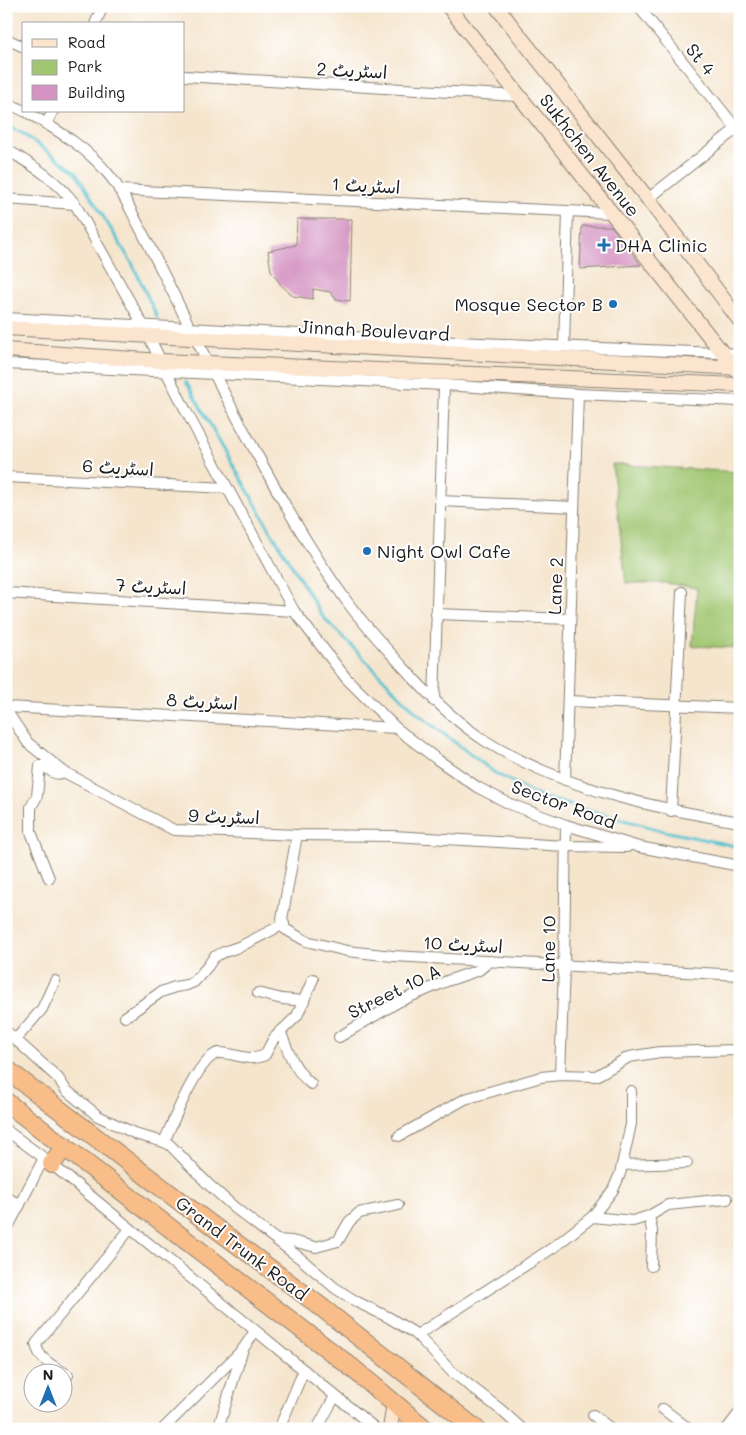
<svg xmlns="http://www.w3.org/2000/svg" width="746" height="1435" font-family="Mali,'Playpen Sans Arabic',sans-serif">
<style>
.green{fill:#a0c671;stroke:#5e7146}
.lines{fill:none;stroke-linecap:round;stroke-linejoin:round}
.stream{stroke:#55c1d0;stroke-width:3}
.building{fill:#d493c2}
.street-casing{stroke:#888074;stroke-width:12}
.secondary-casing{stroke:#888074;stroke-width:16}
.highway-casing{stroke:#888074;stroke-width:20}
.street{stroke:#fff;stroke-width:10}
.secondary{stroke:#fce5cf;stroke-width:14}
.highway{stroke:#f8bd88;stroke-width:18}
.poi-dot{fill:#1f6fb2;stroke:#fff;stroke-width:2}
.labels{text-anchor:middle;dominant-baseline:central;stroke-width:4;stroke-linejoin:round;paint-order:stroke}
.street-label{font-size:18px;fill:#1c1c1c;stroke:#fff}
.poi-label{font-size:18px;fill:#1c1c1c;stroke:#fff;text-anchor:start}
</style>
<rect width="100%" height="100%" fill="#fff"/>
<filter id="ink" filterUnits="userSpaceOnUse"><feTurbulence type="fractalNoise" baseFrequency=".02" numOctaves="2"/><feDisplacementMap in="SourceGraphic" scale="10" xChannelSelector="R" yChannelSelector="G"/><feConvolveMatrix kernelMatrix="1 2 1 2 8 2 1 2 1" color-interpolation-filters="sRGB"/></filter>
<filter id="wash" filterUnits="userSpaceOnUse"><feTurbulence type="fractalNoise" baseFrequency=".0096" numOctaves="4" result="noise"/><feDisplacementMap in="SourceGraphic" scale="20" xChannelSelector="R" yChannelSelector="G"/><feGaussianBlur stdDeviation="1.12" result="paint"/><feColorMatrix in="noise" values="0 0 0 0 0 0 0 0 0 0 0 0 0 0 0 0 0 1.4 0 .05"/><feComposite in="paint" operator="in"/></filter>
<g filter="url(#wash)">
<rect width="100%" height="100%" fill="#f5e5cd"/>
<!-- green -->
<polygon class="green" points="612,464 740,472 740,648 692,646 697,588 664,583 626,583"/>
<g class="lines">
<!-- stream -->
<g class="stream">
<polyline points="6,126 22,133 76,172 133,265 157,317"/>
<polyline points="186,382 272,533 323,617 419,715 495,773 541,797 664,831 740,847"/>
</g>
</g>
<g id="blocks">
<!-- building -->
<g class="building">
<polygon points="297,219 352,219 350,301 336,299 330,292 313,289 313,299 293,296 281,285 271,271 268,251 296,245"/>
<polygon points="582,226 611,226 641,265 580,269"/>
</g>
</g>
</g>
<g filter="url(#ink)">
<use href="#blocks" fill-opacity="0" stroke="#888074" stroke-width="1"/>
<g class="lines">
<defs>
<g id="street">
<polyline points="638,6 740,133"/>
<polyline points="95,24 103,6"/>
<polyline points="6,39 24,47"/>
<polyline points="184,76 518,96"/>
<polyline points="6,102 24,111"/>
<path d="M 25,111 C 55,129 87,147 109,175 C 122,190 130,209 139,226 C 156,259 173,292 189,326 C 206,359 224,392 241,425 C 274,486 307,547 348,603 C 365,626 385,647 404,668 C 429,696 455,722 487,742 C 564,789 653,808 740,822"/>
<polyline points="46,124 53,111"/>
<path d="M 6,149 C 32,165 57,180 75,204 L 143,325 L 186,411 L 294,611 L 346,678 L 396,728 L 438,760 L 477,787 L 510,804 L 566,825 L 639,847 L 740,866"/>
<polyline points="119,190 611,213"/>
<polyline points="6,199 75,204"/>
<polyline points="648,199 736,129"/>
<polyline points="6,318 388,339 740,354"/>
<polyline points="564,346 568,211"/>
<polyline points="6,364 444,385 578,394 740,401"/>
<polyline points="6,477 227,488"/>
<polyline points="440,501 574,507"/>
<polyline points="6,593 294,611"/>
<polyline points="436,614 570,619"/>
<polyline points="434,701 444,385"/>
<polyline points="568,701 740,708"/>
<polyline points="6,707 396,728"/>
<polyline points="6,710 28,743 64,772 174,830 297,835 393,836 566,846 627,847"/>
<polyline points="565,780 578,394"/>
<polyline points="671,811 682,592"/>
<polyline points="297,835 282,919 285,929 306,941 347,951 393,956 740,975"/>
<path d="M 49,878 L 31,832 L 31,807 L 37,796 L 40,766 L 45,766 C 50,772 57,776 64,772"/>
<polyline points="258,993 282,999 304,1001"/>
<polyline points="125,1017 161,992 175,987 187,985 194,982 208,966 214,957 224,952 241,946 284,924"/>
<polyline points="6,1031 58,1078 66,1090 98,1116 138,1135 164,1142 170,1145 208,1184 235,1208 301,1259 335,1288 357,1302 388,1317 416,1334 451,1371 501,1410 522,1429"/>
<path d="M 280,1031 C 288,1051 294,1070 311,1084"/>
<polyline points="339,1037 398,1002 447,981 479,970 490,961"/>
<polyline points="16,1039 42,1009 55,981"/>
<polyline points="560,1075 564,966 566,825"/>
<polyline points="6,1130 44,1158 376,1429"/>
<polyline points="399,1136 465,1099 541,1077 560,1075 596,1076 629,1057 660,1052 740,1050"/>
<path d="M 164,1142 C 172,1124 199,1055 219,1053 C 233,1052 249,1063 265,1055 L 274,1038 L 297,1016 L 313,979"/>
<polyline points="622,1165 687,1163"/>
<polyline points="6,1197 20,1205"/>
<polyline points="649,1216 652,1231 651,1266"/>
<polyline points="592,1217 633,1221 649,1216 668,1205 727,1199"/>
<polyline points="6,1231 44,1158"/>
<polyline points="277,1240 292,1241 316,1247 338,1241 349,1222 359,1213 398,1205"/>
<polyline points="417,1335 554,1247 592,1217 613,1190 620,1174 631,1124 631,1091"/>
<path d="M 68,1375 C 54,1366 39,1361 36,1344 L 130,1229"/>
<polyline points="663,1409 689,1429"/>
<polyline points="593,1415 611,1429"/>
<polyline points="163,1429 243,1349"/>
<polyline points="218,1429 243,1349 255,1331"/>
<polyline points="279,1429 304,1370"/>
<polyline points="317,1429 335,1396"/>
<polyline points="727,1429 740,1412"/>
</g>
<g id="secondary">
<polyline points="448,6 736,370"/>
<polyline points="496,6 648,199 740,321"/>
<polyline points="6,328 740,368"/>
<polyline points="6,350 161,361 740,385"/>
<polyline points="390,1429 394,1403"/>
</g>
<g id="highway">
<polyline points="6,1069 182,1203 321,1307 476,1429"/>
<polyline points="6,1102 351,1367 425,1429"/>
<polyline points="52,1164 65,1146"/>
</g>
</defs>
<!-- street casing -->
<use href="#street" class="street-casing"/>
<!-- secondary casing -->
<use href="#secondary" class="secondary-casing"/>
<!-- highway casing -->
<use href="#highway" class="highway-casing"/>
<!-- street -->
<use href="#street" class="street"/>
<!-- secondary -->
<use href="#secondary" class="secondary"/>
<!-- highway -->
<use href="#highway" class="highway"/>
</g>
</g>
<!-- markers -->
<g class="poi-dot">
<path d="M601.5 237.5h5v5h5v5h-5v5h-5v-5h-5v-5h5z"/>
<circle cx="613" cy="304" r="5"/>
<circle cx="367" cy="551" r="5"/>
</g>
<g class="labels">
<!-- street labels -->
<g class="street-label">
<text transform="translate(701 59) rotate(51)">St 4</text>
<text transform="translate(352 70) rotate(3)">اسٹریٹ 2</text>
<text transform="translate(590 155) rotate(52)">Sukhchen Avenue</text>
<text transform="translate(366 185) rotate(3)">اسٹریٹ 1</text>
<text transform="translate(374 330) rotate(3)">Jinnah Boulevard</text>
<text transform="translate(118 467) rotate(3)">اسٹریٹ 6</text>
<text transform="translate(151 586) rotate(3)">اسٹریٹ 7</text>
<text transform="translate(555 586) rotate(-88)">Lane 2</text>
<text transform="translate(202 701) rotate(3)">اسٹریٹ 8</text>
<text transform="translate(564 804) rotate(20)">Sector Road</text>
<text transform="translate(224 816) rotate(2)">اسٹریٹ 9</text>
<text transform="translate(463 944) rotate(3)">اسٹریٹ 10</text>
<text transform="translate(548 949) rotate(-89)">Lane 10</text>
<text transform="translate(394 991) rotate(-26)">Street 10 A</text>
<text transform="translate(242 1248) rotate(37)">Grand Trunk Road</text>
</g>
<!-- poi labels -->
<g class="poi-label">
<text x="615" y="245">DHA Clinic</text>
<text x="603" y="304" text-anchor="end">Mosque Sector B</text>
<text x="377" y="551">Night Owl Cafe</text>
</g>
</g>
<!-- margin -->
<rect width="746" height="1435" fill="none" stroke="#fff" stroke-width="25"/>
<!-- legend -->
<rect x="22" y="22" width="162" height="90" fill="#ffffff" stroke="#a4a4a4"/>
<rect x="32" y="39" width="25" height="8" fill="#fce5cf" stroke="#a4a4a4"/>
<text x="68" y="48" font-size="15" fill="#1c1c1c">Road</text>
<rect x="32" y="60" width="25" height="15" fill="#a0c671" stroke="#a4a4a4"/>
<text x="68" y="72" font-size="15" fill="#1c1c1c">Park</text>
<rect x="32" y="85" width="25" height="15" fill="#d493c2" stroke="#a4a4a4"/>
<text x="68" y="98" font-size="15" fill="#1c1c1c">Building</text>
<!-- north arrow -->
<g transform="translate(48 1388)"><circle r="24" fill="#ffffff" stroke="#a4a4a4"/>
<path d="M0-4L9 19L0 12L-9 19Z" fill="#1f6fb2"/>
<text y="-8" font-size="14" font-weight="bold" text-anchor="middle" fill="#1c1c1c">N</text>
</g>
</svg>
